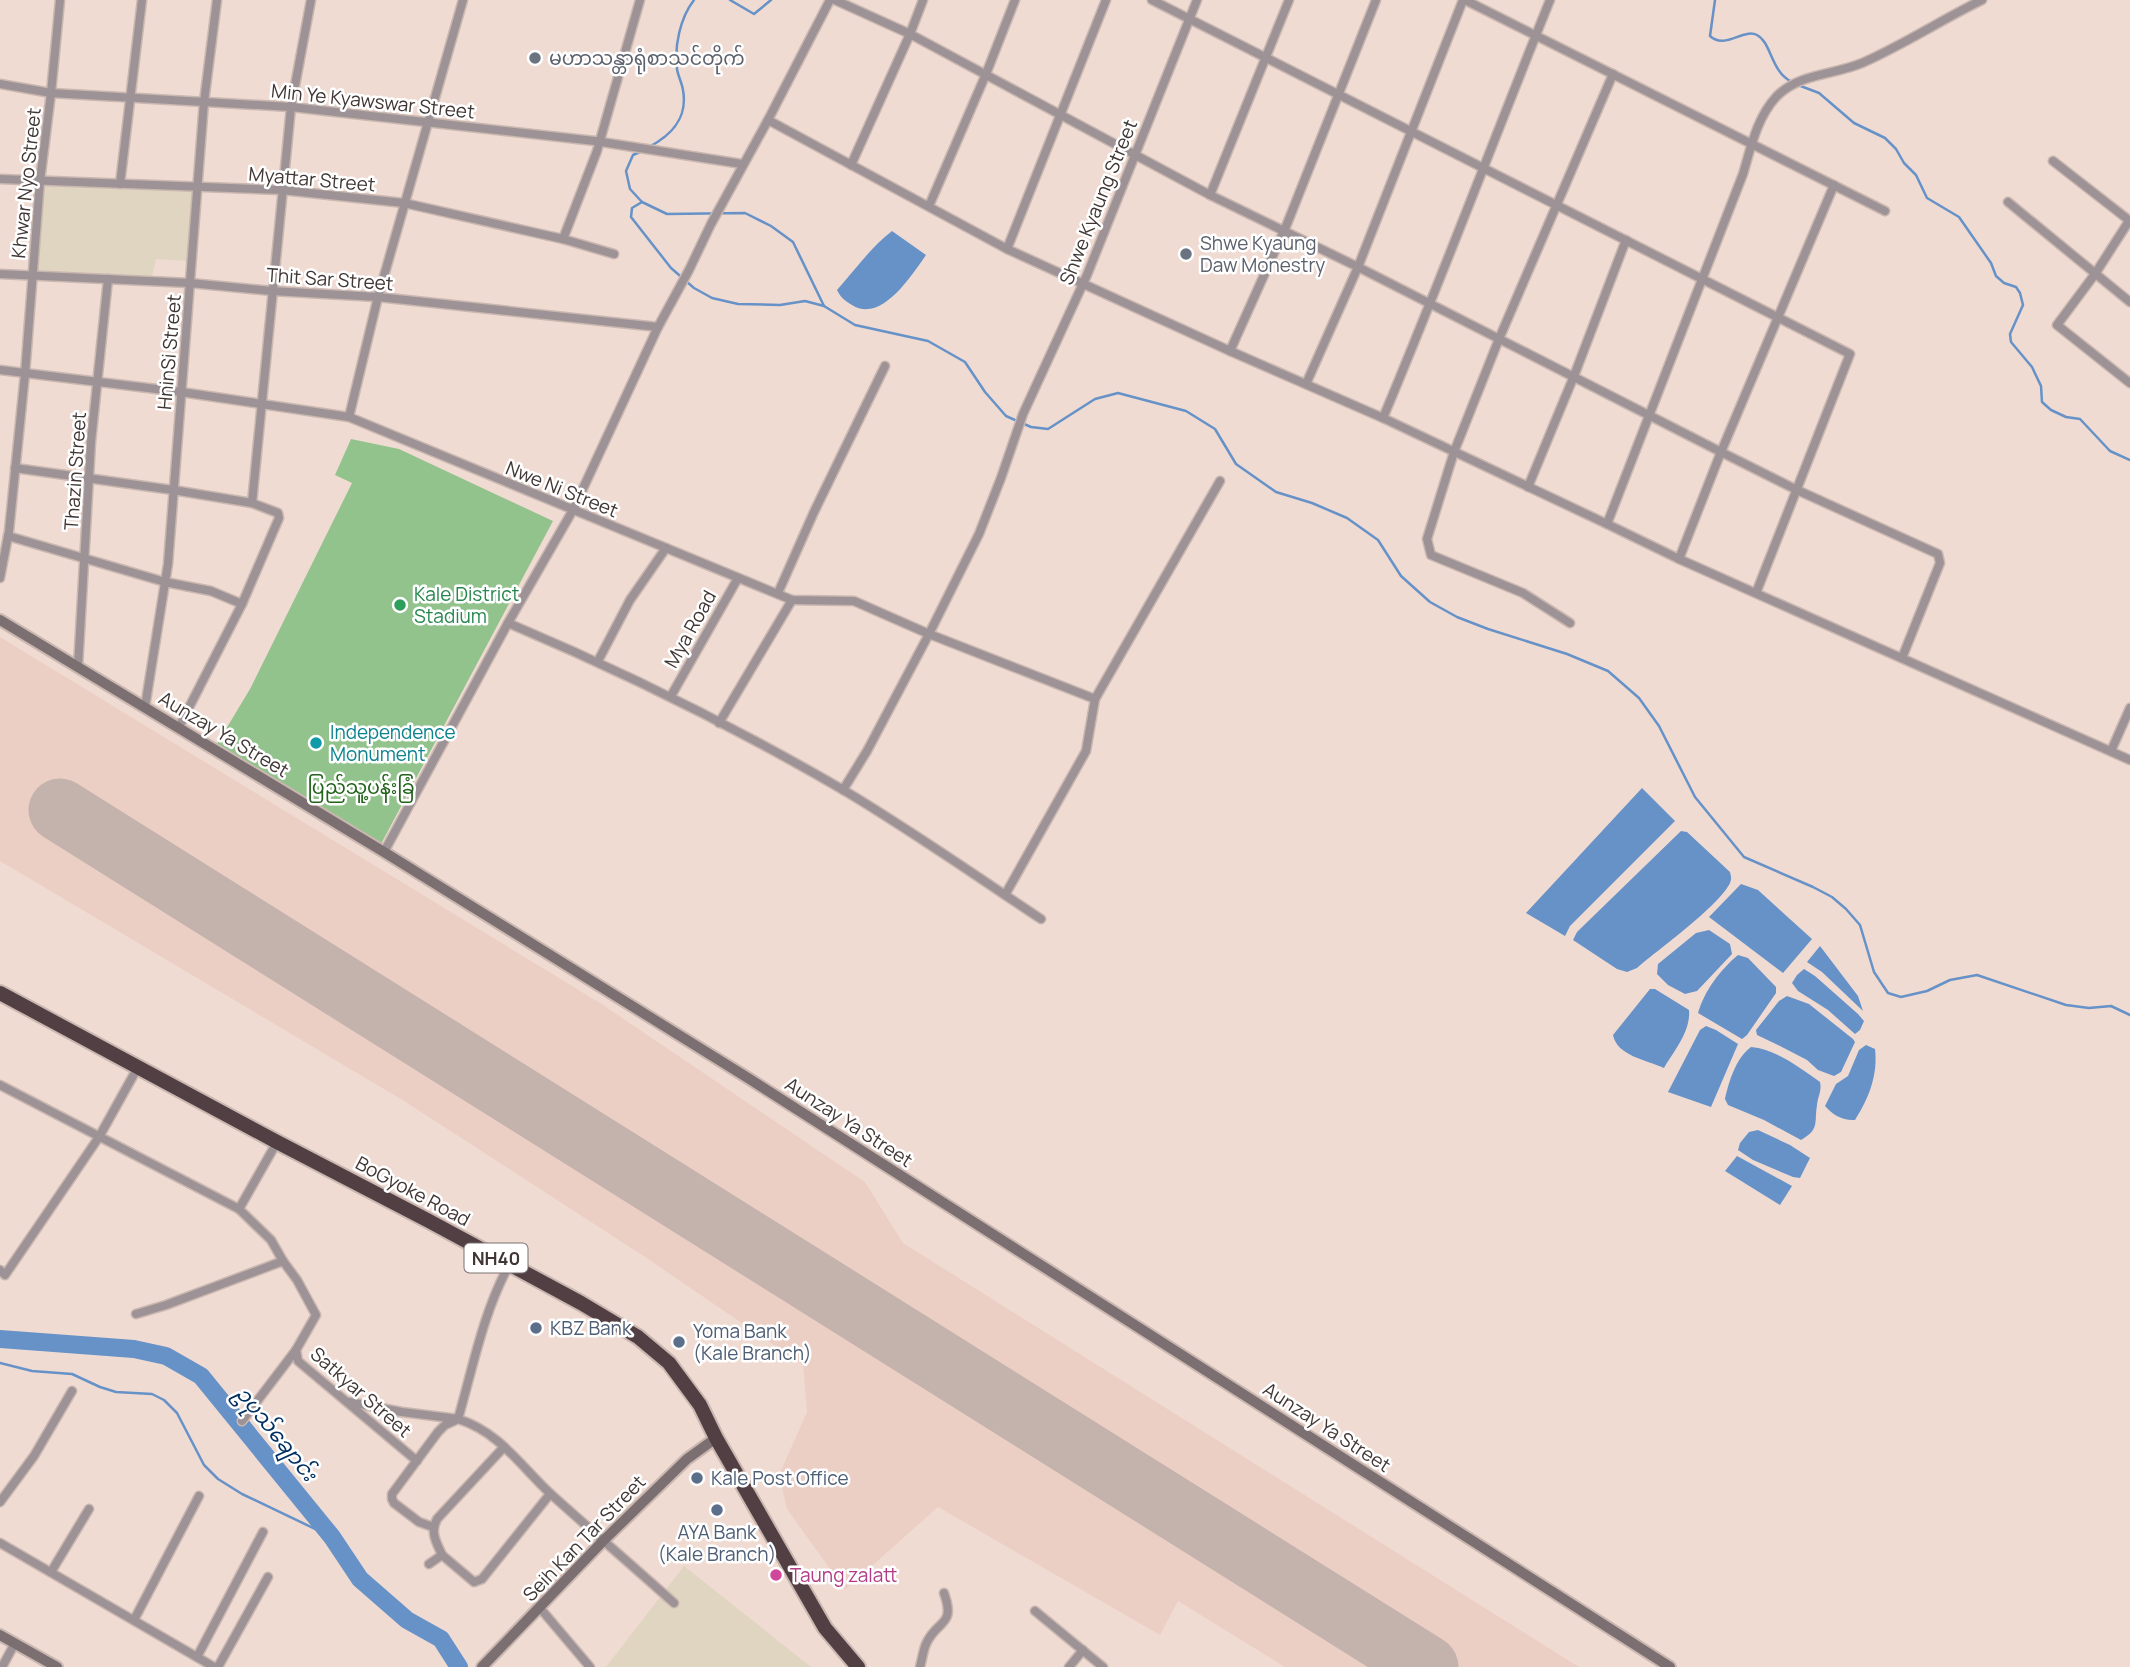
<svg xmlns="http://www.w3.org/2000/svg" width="2130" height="1667" font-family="Manrope,'Noto Sans Myanmar',sans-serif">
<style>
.built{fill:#eccfc4}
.education{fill:#e0d5c0}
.green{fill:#93c38d}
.water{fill:#6692c8}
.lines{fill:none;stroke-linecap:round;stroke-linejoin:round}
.stream{stroke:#6692c8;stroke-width:2.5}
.river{stroke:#6692c8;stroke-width:18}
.runway{stroke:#c4b2ac;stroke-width:63}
.street-casing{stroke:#c9b7b0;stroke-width:11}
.secondary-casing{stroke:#c9b7b0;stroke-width:14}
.highway-casing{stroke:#c9b7b0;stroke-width:18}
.street{stroke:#9d9396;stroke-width:8}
.secondary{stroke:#7c6f72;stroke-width:10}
.highway{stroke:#513f44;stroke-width:14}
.worship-dot{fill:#6b7280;stroke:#fff;stroke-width:2.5}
.leisure-dot{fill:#2e9e5b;stroke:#fff;stroke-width:2.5}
.culture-dot{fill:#0f9aa8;stroke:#fff;stroke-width:2.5}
.service-dot{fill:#5c6f8a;stroke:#fff;stroke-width:2.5}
.hotel-dot{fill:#d1479c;stroke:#fff;stroke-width:2.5}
.labels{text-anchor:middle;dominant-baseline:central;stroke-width:5;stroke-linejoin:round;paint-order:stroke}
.shield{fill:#fff;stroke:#797371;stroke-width:2}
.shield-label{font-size:18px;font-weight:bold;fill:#403734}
.worship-label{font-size:19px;fill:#5b616d;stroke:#fff;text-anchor:start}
.street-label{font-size:19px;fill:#403734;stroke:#fff}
.leisure-label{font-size:19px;fill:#27864d;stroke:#fff;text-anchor:start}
.culture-label{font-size:19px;fill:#0d838f;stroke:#fff;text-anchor:start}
.park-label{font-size:19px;fill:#21631a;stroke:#fff}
.service-label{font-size:19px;fill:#4e5e75;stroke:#fff;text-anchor:start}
.hotel-label{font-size:19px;fill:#b23c85;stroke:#fff;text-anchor:start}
.water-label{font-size:21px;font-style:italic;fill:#003061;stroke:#fff}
</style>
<rect width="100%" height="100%" fill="#f0dbd3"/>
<!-- built -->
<polygon class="built" points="0,637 600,1003 865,1182 903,1243 1579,1667 1285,1667 1178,1601 1160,1635 938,1507 845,1590 787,1509 779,1475 807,1412 803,1365 645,1257 404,1101 0,861"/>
<!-- education -->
<g class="education">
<polygon points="43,185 194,190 188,261 156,259 152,276 37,271"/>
<polygon points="684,1566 811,1667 606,1667"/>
</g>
<!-- green -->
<polygon class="green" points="351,439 399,449 553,521 381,844 217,744 250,689 352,483 335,475"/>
<!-- water -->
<g class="water">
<path d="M 892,231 L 926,255 C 912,275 881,324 852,305 C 845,301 841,298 837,290 C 855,270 871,247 892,231 Z"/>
<polygon points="1642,788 1675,821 1570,926 1565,936 1526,913"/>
<path d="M 1681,831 L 1687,832 L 1730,872 C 1731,877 1732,878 1730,883 C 1719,906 1659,949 1637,968 L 1627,972 L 1617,969 L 1573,940 L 1577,932 Z"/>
<polygon points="1741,884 1758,890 1812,939 1783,973 1709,917"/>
<polygon points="1709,930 1730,944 1732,954 1697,991 1685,994 1668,985 1657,974 1658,964 1696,933"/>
<polygon points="1820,946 1858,996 1863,1011 1822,972 1807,962"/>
<path d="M 1738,955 L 1748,958 L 1776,987 L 1776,993 L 1747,1035 L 1742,1039 L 1698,1013 C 1704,991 1721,969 1738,955 Z"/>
<polygon points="1804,969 1815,976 1858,1014 1864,1021 1860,1030 1855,1034 1828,1010 1798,991 1792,983 1797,975"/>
<path d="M 1650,989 L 1655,989 L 1689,1010 C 1691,1031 1674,1051 1664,1068 C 1647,1060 1617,1056 1613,1035 Z"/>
<polygon points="1787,996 1809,1004 1853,1039 1855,1042 1841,1072 1834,1076 1818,1070 1807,1060 1780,1046 1757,1035 1756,1030 1779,1001"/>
<polygon points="1706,1026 1716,1030 1738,1044 1711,1107 1668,1092 1700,1030"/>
<path d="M 1866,1045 L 1875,1049 C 1878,1075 1869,1098 1855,1120 C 1843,1121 1833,1115 1825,1106 L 1836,1084 L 1848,1076 L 1859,1050 Z"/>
<path d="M 1751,1047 C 1776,1049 1800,1068 1820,1082 C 1822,1091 1818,1096 1817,1105 C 1814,1123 1820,1129 1801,1140 L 1764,1120 L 1728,1105 L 1725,1099 C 1729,1081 1736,1058 1751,1047 Z"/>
<polygon points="1758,1130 1790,1145 1810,1158 1800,1178 1793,1177 1753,1160 1738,1150 1740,1143 1749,1132"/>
<polygon points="1737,1156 1792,1186 1780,1205 1725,1171"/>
</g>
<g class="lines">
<!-- stream -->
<g class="stream">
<polyline points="730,0 754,14 771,0"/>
<path d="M 1715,0 L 1710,36 C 1725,50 1743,28 1757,35 C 1772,43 1770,71 1792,82"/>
<polyline points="1798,85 1819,93 1854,123 1885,138 1896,149 1904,163 1916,175 1927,198 1959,217 1991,263 1996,276 2004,283 2016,287 2020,293 2023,305 2010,334 2011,342 2032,367 2041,386 2042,402 2051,410 2066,417 2080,419 2110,451 2130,460"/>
<path d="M 649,147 C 672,135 688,118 683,90 C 682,83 678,76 677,69 C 674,47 680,18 694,0"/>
<polyline points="640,152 633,155 626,171 630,189 642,202 667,214 745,213 771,226 793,242 824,306 855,325 928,341 965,362 985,392 1006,416 1031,427 1048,429 1095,399 1118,393 1186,411 1215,429 1236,464 1276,492 1312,503 1347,518 1378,540 1401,576 1430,602 1457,617 1488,629 1567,654 1608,671 1639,698 1659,726 1695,797 1744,857 1813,887 1832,897 1846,909 1860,925 1874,972 1888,993 1901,997 1927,991 1950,980 1977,975 2066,1005 2089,1008 2111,1006 2130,1015"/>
<polyline points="642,202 632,208 631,217 671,268 694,288 712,298 738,304 780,305 805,301 824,306"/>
<polyline points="0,1363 32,1371 72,1374 100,1387 116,1392 152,1394 164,1400 177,1413 204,1465 218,1479 242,1494 332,1537"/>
</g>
<!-- river -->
<polyline class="river" points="0,1339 134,1349 166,1356 201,1376 332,1537 360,1579 407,1620 441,1639 459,1667"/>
<!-- runway -->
<polyline class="runway" points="60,810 1427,1667"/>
<defs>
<g id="street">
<polyline points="835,0 910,34 1210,195 1358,267 1721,452 1797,490 1938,554 1940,563 1902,658"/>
<polyline points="1152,0 1850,354 1756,593"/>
<polyline points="1465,0 1885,211"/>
<polyline points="0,84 51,93 291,107 595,141 742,164"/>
<path d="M 768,120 L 1007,249 L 1230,351 L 1383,418 L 1607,524 L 1743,174 C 1751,147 1757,117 1777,96 C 1800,73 1834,75 1862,63 C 1903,45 1941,20 1982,0"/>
<polyline points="2053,161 2130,221"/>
<polyline points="851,165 910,34 923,0"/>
<polyline points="0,179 282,190 404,203 563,239 614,254"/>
<polyline points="120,184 142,0"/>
<polyline points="1210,195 1289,0"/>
<polyline points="2008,202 2130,302"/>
<polyline points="929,206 986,74 1015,0"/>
<polyline points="2129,221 2095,274 2057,325 2130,383"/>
<polyline points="563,239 597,151 640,0"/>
<polyline points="1007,249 1106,0"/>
<polyline points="0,274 190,283 272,291 378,297 658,327"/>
<polyline points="1230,351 1287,224 1376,0"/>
<polyline points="0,370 181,392 349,417 792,600 854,601 929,634 1095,699"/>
<polyline points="1306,384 1358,267 1463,0"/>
<polyline points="349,417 378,297 463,0"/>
<path d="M 1383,418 C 1441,280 1494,139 1550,0"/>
<polyline points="15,468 173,490 252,503 278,513 279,518 242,604 179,727"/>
<polyline points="1528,487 1574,376 1626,240"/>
<polyline points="252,503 291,107 311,0"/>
<polyline points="1607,524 1679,559 2130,760"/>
<polyline points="8,536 165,582 211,591 242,604"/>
<polyline points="1679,559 1721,452 1834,185"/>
<polyline points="0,578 9,531 25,374 40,181 51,93 60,0"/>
<polyline points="778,593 814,512 885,366"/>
<path d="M 508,623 C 624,672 737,728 845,791 C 912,831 976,876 1041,919"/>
<polyline points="1570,623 1523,593 1431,555 1427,539 1454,452 1499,339 1613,74"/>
<polyline points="598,661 630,600 666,548"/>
<polyline points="78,667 91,442 108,279"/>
<polyline points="671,696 738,578"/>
<polyline points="145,707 168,564 204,102 217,0"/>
<polyline points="719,723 792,600"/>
<polyline points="2111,751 2130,708"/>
<polyline points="843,790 867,751 929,634 979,534 1001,478 1023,414 1087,275 1197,0"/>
<polyline points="384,852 508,623 573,510 658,327 689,270 711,224 768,120 830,0"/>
<polyline points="1005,895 1086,751 1095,699 1220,481"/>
<polyline points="0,1085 239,1209 271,1240 283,1261"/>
<polyline points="239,1209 277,1142"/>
<polyline points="0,1270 5,1275 99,1137 138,1067"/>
<polyline points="136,1314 166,1305 283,1261 297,1280 316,1315 296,1350 298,1361 417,1461"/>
<path d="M 349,1402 L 402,1412 L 458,1419 C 473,1367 483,1313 509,1265"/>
<polyline points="242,1421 296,1350"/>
<polyline points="0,1502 34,1456 72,1391"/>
<path d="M 433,1527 L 419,1522 L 394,1503 L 392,1499 L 392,1494 L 438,1432 L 445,1425 L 458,1419 C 500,1432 522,1468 553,1496 C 593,1532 634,1567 674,1603"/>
<polyline points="0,1543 214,1667"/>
<polyline points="442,1555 474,1582 482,1579 550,1494"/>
<path d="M 429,1564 L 442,1555 C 436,1541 430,1533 437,1519 L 504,1447"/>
<polyline points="51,1572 89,1509"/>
<polyline points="540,1608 590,1667"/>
<polyline points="1035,1611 1103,1667"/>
<polyline points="134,1620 199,1496"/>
<polyline points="197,1657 263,1532"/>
<polyline points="2,1667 15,1643"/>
<polyline points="218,1667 268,1577"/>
<path d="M 920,1667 C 922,1660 923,1651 926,1644 C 937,1619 956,1627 944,1593"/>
<polyline points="1069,1667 1083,1650"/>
</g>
<g id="secondary">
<polyline points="0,620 384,852 748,1078 1670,1667"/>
<polyline points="0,1635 57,1667"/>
<polyline points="482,1667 604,1540 687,1459 716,1438"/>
</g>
<polyline id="highway" points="0,993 277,1142 429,1221 581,1303 638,1337 669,1363 700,1405 716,1438 825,1628 858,1667"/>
</defs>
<!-- street casing -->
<use href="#street" class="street-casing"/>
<!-- secondary casing -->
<use href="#secondary" class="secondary-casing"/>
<!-- highway casing -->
<use href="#highway" class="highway-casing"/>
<!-- street -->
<use href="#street" class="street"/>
<!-- secondary -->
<use href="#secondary" class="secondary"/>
<!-- highway -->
<use href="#highway" class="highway"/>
</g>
<!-- markers -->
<g class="worship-dot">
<circle cx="535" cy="58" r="7"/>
<circle cx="1186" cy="254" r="7"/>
</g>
<circle class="leisure-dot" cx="400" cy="605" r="7"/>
<circle class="culture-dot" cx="316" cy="743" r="7"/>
<g class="service-dot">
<circle cx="536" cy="1328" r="7"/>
<circle cx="679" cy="1342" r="7"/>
<circle cx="697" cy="1478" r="7"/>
<circle cx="717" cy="1510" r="7"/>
</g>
<circle class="hotel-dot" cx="776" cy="1575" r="7"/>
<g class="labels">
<!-- shield labels -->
<rect class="shield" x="464.5" y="1243.5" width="63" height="29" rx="5"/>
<g class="shield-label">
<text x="496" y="1258">NH40</text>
</g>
<!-- worship labels -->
<g class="worship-label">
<text x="549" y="58">မဟာသန္တာရုံစာသင်တိုက်</text>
<text x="1200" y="243">Shwe Kyaung<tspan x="1200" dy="22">Daw Monestry</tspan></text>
</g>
<!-- street labels -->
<g class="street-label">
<text transform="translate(373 101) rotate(6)">Min Ye Kyawswar Street</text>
<text transform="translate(312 179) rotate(5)">Myattar Street</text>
<text transform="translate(26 183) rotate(-84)">Khwar Nyo Street</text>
<text transform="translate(1098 202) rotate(-68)">Shwe Kyaung Street</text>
<text transform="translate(330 279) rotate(4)">Thit Sar Street</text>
<text transform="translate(169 352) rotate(-85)">HninSi Street</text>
<text transform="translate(75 471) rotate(-86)">Thazin Street</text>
<text transform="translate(562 489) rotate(22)">Nwe Ni Street</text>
<text transform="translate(690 629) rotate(-61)">Mya Road</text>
<text transform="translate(224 734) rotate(31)">Aunzay Ya Street</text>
<text transform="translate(849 1122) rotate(33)">Aunzay Ya Street</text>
<text transform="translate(413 1191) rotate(28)">BoGyoke Road</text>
<text transform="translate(361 1392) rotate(41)">Satkyar Street</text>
<text transform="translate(1327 1427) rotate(33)">Aunzay Ya Street</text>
<text transform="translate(584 1538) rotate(-46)">Seih Kan Tar Street</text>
</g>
<!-- leisure labels -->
<g class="leisure-label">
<text x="414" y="594">Kale District<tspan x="414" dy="22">Stadium</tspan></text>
</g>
<!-- culture labels -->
<g class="culture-label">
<text x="330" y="732">Independence<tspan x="330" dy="22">Monument</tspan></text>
</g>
<!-- park labels -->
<g class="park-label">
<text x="361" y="787">ပြည်သူ့ပန်းခြံ</text>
</g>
<!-- service labels -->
<g class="service-label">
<text x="550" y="1328">KBZ Bank</text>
<text x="693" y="1331">Yoma Bank<tspan x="693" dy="22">(Kale Branch)</tspan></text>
<text x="711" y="1478">Kale Post Office</text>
<text x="717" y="1532" text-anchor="middle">AYA Bank<tspan x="717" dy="22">(Kale Branch)</tspan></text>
</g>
<!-- hotel labels -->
<g class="hotel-label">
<text x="790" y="1575">Taung zalatt</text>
</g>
<!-- water labels -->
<g class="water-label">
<text transform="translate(277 1433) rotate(51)">ဥပုသ်ချောင်း</text>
</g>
</g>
</svg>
